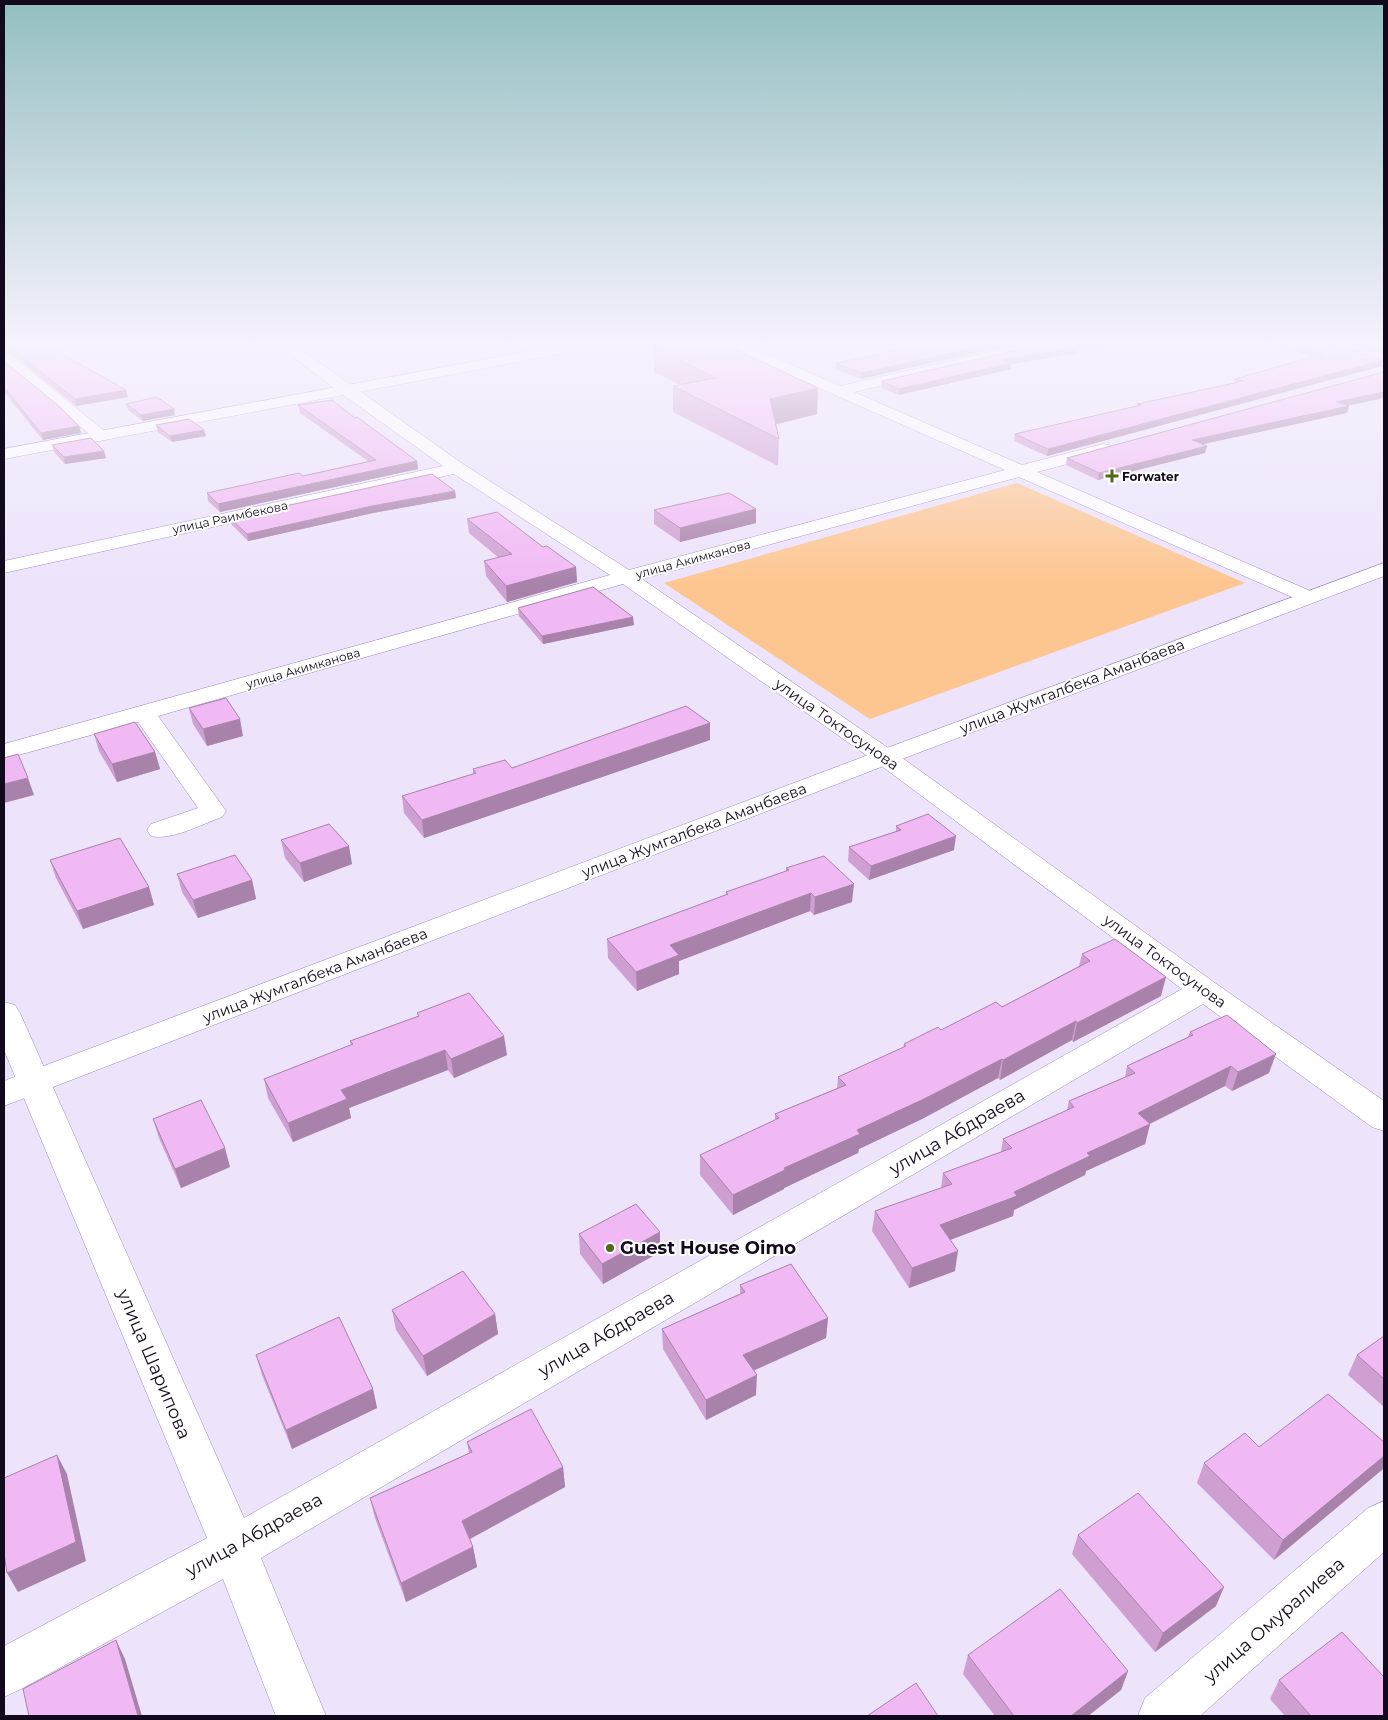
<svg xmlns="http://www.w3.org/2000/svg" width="1388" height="1720" font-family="Montserrat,sans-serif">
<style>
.green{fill:#fdc691}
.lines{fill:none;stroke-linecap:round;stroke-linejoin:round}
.minor-casing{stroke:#9f87bd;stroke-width:1}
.tertiary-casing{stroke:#9f87bd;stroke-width:1}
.primary-casing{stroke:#9f87bd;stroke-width:1}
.minor{fill:#fff;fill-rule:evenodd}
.tertiary{fill:#fff;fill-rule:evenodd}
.primary{fill:#fff;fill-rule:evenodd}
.wall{fill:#cf9fd2}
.shaded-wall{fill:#a982ab}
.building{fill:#f1b9f4;stroke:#a982ab}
.poi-dot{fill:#516918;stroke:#fff;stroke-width:2}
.labels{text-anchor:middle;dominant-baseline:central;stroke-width:4;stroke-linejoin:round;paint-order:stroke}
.far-poi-label{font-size:12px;font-weight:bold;fill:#12091c;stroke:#fff;text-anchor:start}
.far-street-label{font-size:12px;fill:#12091c;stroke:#fff}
.street-label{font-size:15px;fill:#12091c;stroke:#fff}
.near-street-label{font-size:18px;fill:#12091c;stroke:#fff}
.near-poi-label{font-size:18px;font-weight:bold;fill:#12091c;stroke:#fff;text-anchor:start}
</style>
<rect width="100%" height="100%" fill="#ede3fb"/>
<!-- green -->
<polygon class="green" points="1017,483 1245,583 870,719 664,583"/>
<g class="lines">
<defs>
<g id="minor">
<path d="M 274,342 L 290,342 L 463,464 L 629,570 L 1005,470 L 722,345 L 720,342 L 739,342 L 840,386 L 1034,342 L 1060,342 L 1053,346 L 854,392 L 1022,465 L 1103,444 L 1109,445 L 1111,449 L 1109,453 L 1037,472 L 1315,593 L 1318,597 L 1315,601 L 1308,603 L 1301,601 L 1019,477 L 642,579 L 894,752 L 1215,983 L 1384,1101 L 1384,1131 L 1372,1127 L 1203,1004 L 261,1558 L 326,1716 L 276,1716 L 223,1579 L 21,1689 L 4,1697 L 4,1646 L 207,1538 L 4,1050 L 4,1002 L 15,1005 L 20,1013 L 244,1518 L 1182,989 L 876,762 L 623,584 L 158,716 L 226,811 L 222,817 C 202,824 171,841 151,836 L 147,830 L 151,824 L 198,808 L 138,722 L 4,759 L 4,744 L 610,575 L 454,474 L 4,573 L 4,561 L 443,466 L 339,392 Z"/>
<polygon points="4,353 9,354 106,432 108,435 106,438 94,438 4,364"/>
<polygon points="1384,1501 1384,1552 1200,1716 1138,1716 1145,1698 1368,1508"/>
</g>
<polygon id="tertiary" points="578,342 609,342 602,346 4,459 4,449"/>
<polygon id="primary" points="1384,563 1384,576 894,762 4,1106 4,1081 876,752"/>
</defs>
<!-- minor casing -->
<use href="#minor" class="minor-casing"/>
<!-- tertiary casing -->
<use href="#tertiary" class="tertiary-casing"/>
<!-- primary casing -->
<use href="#primary" class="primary-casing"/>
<!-- minor -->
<use href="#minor" class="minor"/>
<!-- tertiary -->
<use href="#tertiary" class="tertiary"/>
<!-- primary -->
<use href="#primary" class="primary"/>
</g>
<!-- wall -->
<g class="wall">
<polygon points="4,342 128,397 76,406 10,353 4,352"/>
<polygon points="939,342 861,379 835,369 836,363"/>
<polygon points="1268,342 1322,342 1382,366 1047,456 1014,441 1015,434 1137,406 1137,404 1234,383 1235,379 1311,357"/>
<polygon points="1344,342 1384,342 1384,355"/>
<polygon points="654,347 818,388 817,414 776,424 779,439 778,466 673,412 673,386 680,385 654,372"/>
<polygon points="1078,351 1078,353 1011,364 1011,369 899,395 881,388 882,381"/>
<polygon points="4,361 79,426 81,433 43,440 4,392"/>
<polygon points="1384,372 1384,398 1347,406 1349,406 1347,413 1202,444 1207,446 1205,453 1098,480 1066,465 1067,458"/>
<polygon points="126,404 175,415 143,421 128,410"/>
<polygon points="298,405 355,418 417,461 418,469 220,512 208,501 207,493 303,476 368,461 300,413"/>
<polygon points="156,425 204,430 206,436 172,442 158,432"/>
<polygon points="52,445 106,458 65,464 54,452"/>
<polygon points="455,491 456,498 373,513 248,541 232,525 230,518"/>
<polygon points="756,509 756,523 680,542 654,524 654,510"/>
<polygon points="467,519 543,547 576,567 577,582 507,602 486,576 484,561 499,558 469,533"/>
<polygon points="518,608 634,625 543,644 519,616"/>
<polygon points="189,708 243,736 207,746 193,724"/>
<polygon points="94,734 155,752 160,769 117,782 99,751"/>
<polygon points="710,740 424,838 404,813 402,796 473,774 473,769 512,768"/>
<polygon points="896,826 954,850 869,880 848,861 849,847 896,831"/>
<polygon points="281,840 352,864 304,882 285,858"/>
<polygon points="50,860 149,887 154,905 83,929 56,878"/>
<polygon points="786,868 852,902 814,915 810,911 679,961 679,974 637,991 608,958 607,939 726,895 726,892 786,871"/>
<polygon points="177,874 252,880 256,899 198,918 182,892"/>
<polygon points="1082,954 1161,996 1073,1042 1072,1040 1000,1080 998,1078 922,1119 859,1149 858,1153 784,1188 784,1189 733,1215 700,1175 700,1155 775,1120 775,1114 837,1088 838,1077 903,1048 904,1044 1002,1007 1079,966"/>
<polygon points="417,1013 507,1055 454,1078 448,1070 349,1108 351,1118 293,1142 268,1098 264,1079 351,1045 350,1041 418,1016"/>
<polygon points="1190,1032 1269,1073 1232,1091 1225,1086 1150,1124 1145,1144 1086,1171 1085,1175 1014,1210 1013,1216 950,1240 955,1271 909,1288 872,1231 875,1211 941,1188 943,1173 1001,1152 1003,1139 1067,1110 1069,1101 1125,1077 1127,1066 1188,1037"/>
<polygon points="153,1119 230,1167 181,1188 159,1138"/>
<polygon points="660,1232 660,1252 603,1284 580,1254 579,1234"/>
<polygon points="740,1285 828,1318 826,1338 753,1371 756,1395 706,1420 663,1349 662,1329 740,1294"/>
<polygon points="392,1310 495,1314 498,1334 427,1376 396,1330"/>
<polygon points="1384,1336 1384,1407 1348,1375 1357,1355"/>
<polygon points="256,1355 373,1389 377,1408 292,1449 262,1375"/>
<polygon points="467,1442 563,1467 565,1487 470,1539 473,1547 477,1567 406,1602 375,1518 370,1498 469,1453"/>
<polygon points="1259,1447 1383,1469 1274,1560 1197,1483 1204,1463"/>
<polygon points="1078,1535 1216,1606 1155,1652 1072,1554"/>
<polygon points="968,1655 1128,1671 1121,1690 1088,1716 995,1716 963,1674"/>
<polygon points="1279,1680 1384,1716 1285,1716 1270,1699"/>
</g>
<!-- shaded-wall -->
<g class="shaded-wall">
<polygon points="999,342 1024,342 861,379 861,373"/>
<polygon points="1094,342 1124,342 1078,351 1078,353 1011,364 1011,369 899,395 899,389 1002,360"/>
<polygon points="1384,360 1382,366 1047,456 1048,449"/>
<polygon points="818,388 817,414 769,426 770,399"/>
<polygon points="126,390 128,397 76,406 75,399"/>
<polygon points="1384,392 1384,398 1334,408 1336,402"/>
<polygon points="1349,406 1347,413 1190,447 1192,440"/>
<polygon points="174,409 175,415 143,421 141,415"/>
<polygon points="79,426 81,433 43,440 41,433"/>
<polygon points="204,430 206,436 172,442 170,436"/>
<polygon points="1207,446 1205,453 1098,480 1099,473"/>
<polygon points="104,451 106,458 65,464 64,457"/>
<polygon points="417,461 418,469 220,512 218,504"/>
<polygon points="455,491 456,498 373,513 248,541 247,534 372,506"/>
<polygon points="756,509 756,523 680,542 680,528"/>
<polygon points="576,567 577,582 507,602 506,586"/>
<polygon points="633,617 634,625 543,644 542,636"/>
<polygon points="240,719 243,736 207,746 203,729"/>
<polygon points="710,723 710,740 424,838 422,820"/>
<polygon points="155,752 160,769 117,782 112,764"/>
<polygon points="28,778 34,795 4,803 4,784"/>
<polygon points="956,836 954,850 869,880 871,866"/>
<polygon points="349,846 352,864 304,882 300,863"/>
<polygon points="252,880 256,899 198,918 193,900"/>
<polygon points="854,884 852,902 814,915 815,897"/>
<polygon points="149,887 154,905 83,929 77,911"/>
<polygon points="811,893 810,911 679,961 679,974 637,991 636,972 670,945"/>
<polygon points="1166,977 1161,996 1073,1042 1077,1023"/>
<polygon points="1076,1021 1072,1040 1000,1080 1003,1060"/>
<polygon points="504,1036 507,1055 454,1078 451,1059"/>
<polygon points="445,1050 448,1070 349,1108 351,1118 293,1142 288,1123 341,1090"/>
<polygon points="1276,1054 1269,1073 1232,1091 1238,1072"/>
<polygon points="1002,1059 998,1078 922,1119 859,1149 858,1153 784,1188 784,1189 733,1215 733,1195 857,1130"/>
<polygon points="1231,1066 1225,1086 1139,1129 1150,1124 1145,1144 1086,1171 1085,1175 1014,1210 1013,1216 937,1245 940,1225 1014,1192 1087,1153 1138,1113"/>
<polygon points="225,1148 230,1167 181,1188 175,1169"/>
<polygon points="660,1232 660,1252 603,1284 602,1264"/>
<polygon points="958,1251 955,1271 909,1288 912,1268"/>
<polygon points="495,1314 498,1334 427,1376 423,1356"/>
<polygon points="828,1318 826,1338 743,1375 743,1355"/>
<polygon points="757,1375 756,1395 706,1420 706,1400"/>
<polygon points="373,1389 377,1408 292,1449 286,1430"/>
<polygon points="57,1455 67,1474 86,1561 18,1592 7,1573"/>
<polygon points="1384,1456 1384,1465 1383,1469 1274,1560 1283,1540"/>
<polygon points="563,1467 565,1487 466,1541 462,1521"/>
<polygon points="473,1547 477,1567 406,1602 401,1583"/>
<polygon points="1224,1587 1216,1606 1155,1652 1163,1633"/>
<polygon points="116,1640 125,1659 142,1716 138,1716"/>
<polygon points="1128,1671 1121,1690 1088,1716 1071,1716"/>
</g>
<!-- building -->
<g class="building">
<polygon points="4,342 38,342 57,351 126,390 75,399 8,346 4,346"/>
<polygon points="681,342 720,342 818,388 770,399 779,439 673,386 716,378 654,347"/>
<polygon points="939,342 999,342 861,373 836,363"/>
<polygon points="1053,342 1094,342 1075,346 1079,347 1002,360 1011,363 899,389 882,381"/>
<polygon points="1288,342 1322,342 1384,360 1048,449 1015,434 1141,405 1137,404 1244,381 1235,379 1322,354"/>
<polygon points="1364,342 1384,342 1384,349"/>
<polygon points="4,361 61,408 79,426 41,433 4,387"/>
<polygon points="1384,372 1384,392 1336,402 1349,406 1192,440 1207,446 1099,473 1067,458"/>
<polygon points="157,397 174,409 141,415 126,404"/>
<polygon points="332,400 355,418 357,417 417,461 218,504 207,493 299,473 303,476 376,460 298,405"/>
<polygon points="189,419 204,430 170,436 156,425"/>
<polygon points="91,438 104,451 64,457 52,445"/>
<polygon points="432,474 455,491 372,506 247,534 230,518"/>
<polygon points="729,493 756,509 680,528 654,510"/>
<polygon points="497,512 543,547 547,546 576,567 506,586 484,561 512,554 467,519"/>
<polygon points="593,587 633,617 542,636 518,608"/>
<polygon points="226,698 240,719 203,729 189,708"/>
<polygon points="686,706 710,723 422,820 402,796 476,773 473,769 505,760 512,768"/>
<polygon points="135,722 155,752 112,764 94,734"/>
<polygon points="18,754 28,778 4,784 4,758"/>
<polygon points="928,814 956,836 871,866 849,847 901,830 896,826"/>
<polygon points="329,824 349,846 300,863 281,840"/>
<polygon points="120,838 149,887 77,911 50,860"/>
<polygon points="235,855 252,880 193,900 177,874"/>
<polygon points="824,856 854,884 815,897 811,893 670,945 679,955 636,972 607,939 728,894 726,892 789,870 786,868"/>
<polygon points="1115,939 1166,977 1077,1023 1076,1021 1003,1060 1002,1059 924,1099 857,1130 860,1134 784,1168 785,1170 733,1195 700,1155 779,1118 775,1114 846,1085 838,1077 906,1046 904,1044 938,1027 941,1030 996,1002 1002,1007 1090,961 1082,954"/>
<polygon points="469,993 504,1036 451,1059 445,1050 341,1090 347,1099 288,1123 264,1079 353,1044 350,1041 419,1016 417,1013"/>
<polygon points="1227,1015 1276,1054 1238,1072 1231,1066 1138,1113 1150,1124 1087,1153 1090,1156 1014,1192 1017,1196 940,1225 958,1251 912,1268 875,1211 952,1184 943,1173 1012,1148 1003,1139 1074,1107 1069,1101 1135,1073 1127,1066 1193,1035 1190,1032"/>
<polygon points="201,1100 225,1148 175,1169 153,1119"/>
<polygon points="636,1204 660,1232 602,1264 579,1234"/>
<polygon points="791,1264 828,1318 743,1355 757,1375 706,1400 662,1329 745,1292 740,1285"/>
<polygon points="463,1271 495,1314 423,1356 392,1310"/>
<polygon points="339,1317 373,1389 286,1430 256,1355"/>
<polygon points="1384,1336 1384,1379 1357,1355"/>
<polygon points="1328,1394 1384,1442 1384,1456 1283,1540 1204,1463 1245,1433 1259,1447"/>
<polygon points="531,1409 563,1467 462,1521 473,1547 401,1583 370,1498 472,1452 467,1442"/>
<polygon points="57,1455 76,1542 7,1573 4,1554 4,1478"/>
<polygon points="1138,1493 1224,1587 1163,1633 1078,1535"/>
<polygon points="1060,1589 1128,1671 1071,1716 1014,1716 968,1655"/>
<polygon points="1342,1632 1384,1677 1384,1716 1311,1716 1279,1680"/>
<polygon points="116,1640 138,1716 29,1716 23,1689"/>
<polygon points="916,1683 938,1716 867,1716"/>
</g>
<!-- sky -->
<linearGradient id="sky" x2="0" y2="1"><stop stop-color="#93bfc1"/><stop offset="0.59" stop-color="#f7f2fd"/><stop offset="1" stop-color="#f7f2fd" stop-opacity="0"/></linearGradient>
<rect width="1388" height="583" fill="url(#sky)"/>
<!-- markers -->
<g class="poi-dot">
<path d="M1109.5 468.5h5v5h5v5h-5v5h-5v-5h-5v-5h5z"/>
<circle cx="610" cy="1248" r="5"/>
</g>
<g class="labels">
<!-- far-poi labels -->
<g class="far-poi-label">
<text x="1122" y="476">Forwater</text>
</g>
<!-- far-street labels -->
<g class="far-street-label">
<text transform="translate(230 517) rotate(-12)">улица Раимбекова</text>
<text transform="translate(693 559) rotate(-15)">улица Акимканова</text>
<text transform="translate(303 668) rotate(-16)">улица Акимканова</text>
</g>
<!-- street labels -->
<g class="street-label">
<text transform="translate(1072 686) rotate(-21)">улица Жумгалбека Аманбаева</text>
<text transform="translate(837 724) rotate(35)">улица Токтосунова</text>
<text transform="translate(694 830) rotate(-21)">улица Жумгалбека Аманбаева</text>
<text transform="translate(1165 961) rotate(36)">улица Токтосунова</text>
<text transform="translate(315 975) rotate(-21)">улица Жумгалбека Аманбаева</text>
</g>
<!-- near-street labels -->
<g class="near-street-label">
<text transform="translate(957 1132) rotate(-30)">улица Абдраева</text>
<text transform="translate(606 1334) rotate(-30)">улица Абдраева</text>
<text transform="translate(154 1364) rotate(67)">улица Шарипова</text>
<text transform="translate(254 1535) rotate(-29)">улица Абдраева</text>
<text transform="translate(1274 1620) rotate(-41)">улица Омуралиева</text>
</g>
<!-- near-poi labels -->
<g class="near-poi-label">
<text x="620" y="1248">Guest House Oimo</text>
</g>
</g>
<!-- border -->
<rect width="1388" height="1720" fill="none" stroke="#12091c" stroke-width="10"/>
</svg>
